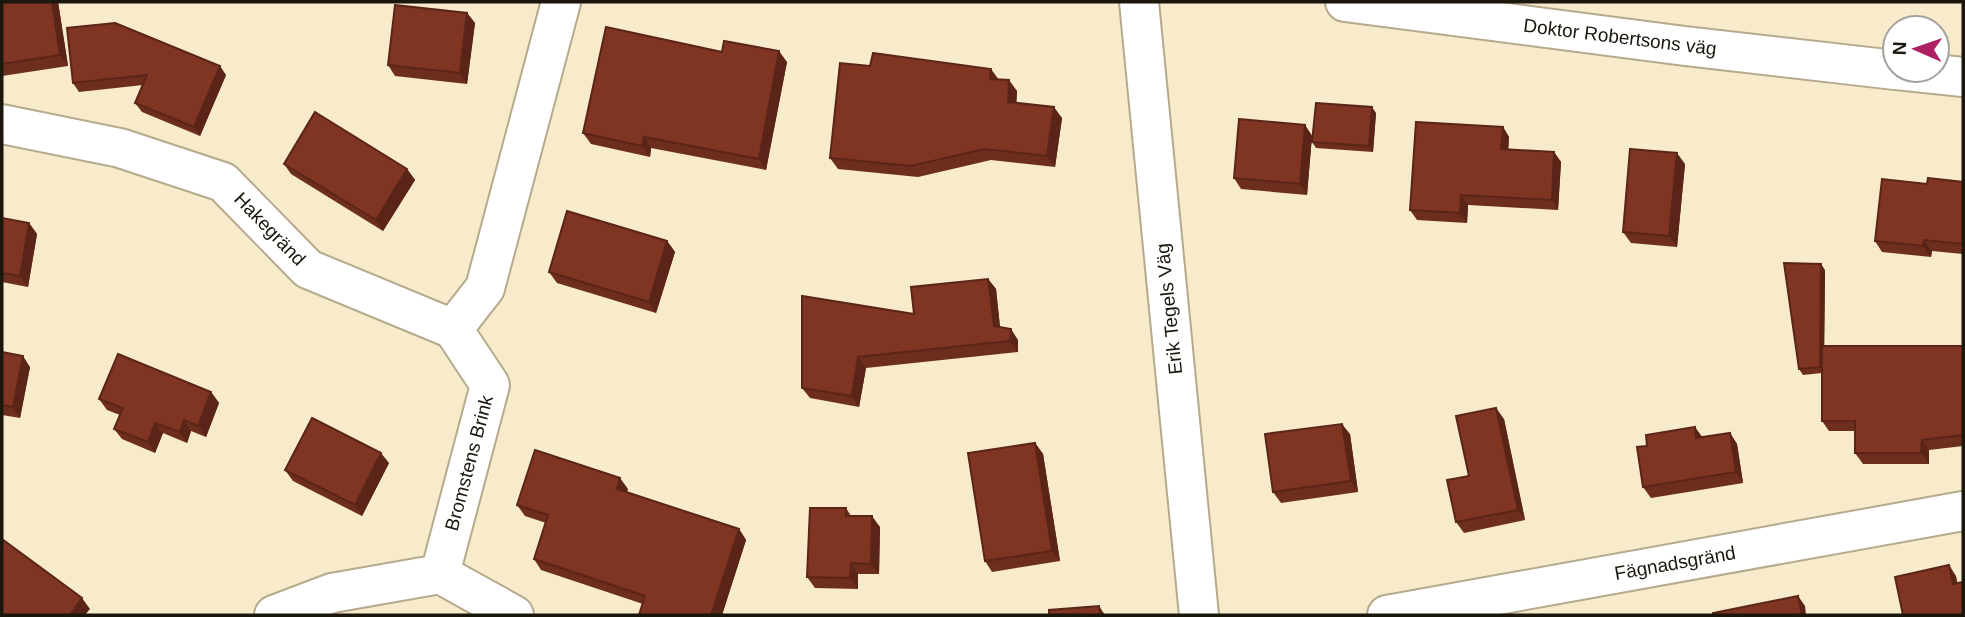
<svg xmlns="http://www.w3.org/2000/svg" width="1965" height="617" font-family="Helvetica,sans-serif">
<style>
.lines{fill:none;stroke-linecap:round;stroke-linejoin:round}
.minor-casing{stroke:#b6aa8d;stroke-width:42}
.minor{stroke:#fff;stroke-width:38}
.wall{fill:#6e2e1e}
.shaded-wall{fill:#5a2518}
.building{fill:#803523;stroke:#5a2518;stroke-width:2}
.labels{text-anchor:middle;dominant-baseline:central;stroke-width:7;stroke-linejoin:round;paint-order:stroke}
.street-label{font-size:19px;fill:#1b170c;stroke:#fff}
</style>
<rect width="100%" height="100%" fill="#f7ebcc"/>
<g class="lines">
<defs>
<g id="minor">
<polyline points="1139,2 1199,615"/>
<polyline points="1345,2 1685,46 1895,70"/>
<polyline points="1897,70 1963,77"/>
<polyline points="2,124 120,148 223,182 308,269 453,329"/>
<polyline points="440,574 514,615"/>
<polyline points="274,615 332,593 440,574 490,385 453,329 485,288 561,2"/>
<polyline points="1387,615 1963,511"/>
</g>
</defs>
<!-- minor casing -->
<use href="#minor" class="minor-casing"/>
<!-- minor -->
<use href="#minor" class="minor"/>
</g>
<!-- wall -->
<g class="wall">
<polygon points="2,2 58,2 68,66 2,76"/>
<polygon points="467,13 475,23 467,84 395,76 388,65"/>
<polygon points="67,28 226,75 200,136 142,112 135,103 143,85 79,92 73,83"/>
<polygon points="722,52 787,62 766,170 651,148 650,157 591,144 583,133"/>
<polygon points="998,79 1017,91 1016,103 1062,118 1055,167 991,160 918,177 838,169 830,158"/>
<polygon points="1376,113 1373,152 1316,148 1312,142"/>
<polygon points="1305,125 1312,136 1307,195 1241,189 1234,178"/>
<polygon points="1503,127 1509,137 1508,149 1554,152 1561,162 1558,210 1468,205 1467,223 1417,220 1410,210"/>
<polygon points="284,164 407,169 415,180 383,231 291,174"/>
<polygon points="1685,164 1677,247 1631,243 1623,232"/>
<polygon points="1963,182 1963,254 1932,251 1931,257 1882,252 1875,241 1927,184"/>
<polygon points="2,218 29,223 37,234 28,287 2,282"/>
<polygon points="667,241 675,252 656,313 557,283 549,272"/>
<polygon points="1825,270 1824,346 1963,346 1963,446 1929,450 1929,464 1863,464 1855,453 1855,431 1829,431 1822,421 1822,373 1803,375 1799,369"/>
<polygon points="988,279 996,289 1000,327 1018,340 1018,352 866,368 859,407 810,398 802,388 914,314"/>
<polygon points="2,352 30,367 20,418 2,415"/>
<polygon points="211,392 219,403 206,437 191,431 187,443 163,433 155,453 122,439 114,429 120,415 107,410 99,399"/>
<polygon points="1504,419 1525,520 1464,533 1456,522 1469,476"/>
<polygon points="1730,433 1737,444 1743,483 1651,498 1643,487 1647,446"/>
<polygon points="1350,434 1358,492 1281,503 1273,492"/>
<polygon points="1035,443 1043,454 1060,561 992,572 985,561"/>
<polygon points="389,463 362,516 293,481 285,470"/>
<polygon points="628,489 627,492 739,529 746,540 722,615 639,615 643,604 541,570 534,559 546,523 525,516 517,505"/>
<polygon points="846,508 851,516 880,527 879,574 858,574 858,589 815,588 807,577"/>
</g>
<!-- shaded-wall -->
<g class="shaded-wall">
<polygon points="52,2 58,2 68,66 60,55"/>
<polygon points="467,13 475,23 467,84 460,73"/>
<polygon points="779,51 787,62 766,170 759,159"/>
<polygon points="220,66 226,75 200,136 194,127"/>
<polygon points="991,69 999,80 990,79"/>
<polygon points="1009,80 1017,91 1016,113 1008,102"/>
<polygon points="1054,107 1062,118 1055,167 1047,156"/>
<polygon points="1372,107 1376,113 1373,152 1369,146"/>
<polygon points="1305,125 1312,136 1307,195 1300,184"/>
<polygon points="1503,127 1509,137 1508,158 1501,149"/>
<polygon points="644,137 651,148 650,157 642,146"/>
<polygon points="1554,152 1561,162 1558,210 1552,200"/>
<polygon points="1677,153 1685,164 1677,247 1669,236"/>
<polygon points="407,169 415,180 383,231 376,220"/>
<polygon points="1461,195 1468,205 1467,223 1460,213"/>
<polygon points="29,223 37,234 28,287 20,276"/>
<polygon points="1924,240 1932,251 1931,257 1923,246"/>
<polygon points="667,241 675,252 656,313 649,302"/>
<polygon points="1821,264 1825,270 1824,373 1820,367"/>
<polygon points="988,279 996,289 1001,337 994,326"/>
<polygon points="1011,329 1018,340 1018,352 1010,341"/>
<polygon points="23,356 30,367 20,418 13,407"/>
<polygon points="858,357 866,368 859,407 852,396"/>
<polygon points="211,392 219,403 206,437 198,426"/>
<polygon points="1496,408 1504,419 1525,520 1518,510"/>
<polygon points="184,420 191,431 187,443 180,432"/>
<polygon points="155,423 163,433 155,453 148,442"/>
<polygon points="1342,424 1350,434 1358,492 1351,481"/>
<polygon points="1695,427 1703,438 1696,438"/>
<polygon points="1730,433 1737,444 1743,483 1736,472"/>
<polygon points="1922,440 1929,450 1929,464 1921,453"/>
<polygon points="1035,443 1043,454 1060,561 1052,551"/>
<polygon points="381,453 389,463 362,516 355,505"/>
<polygon points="620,478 628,489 624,500 617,489"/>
<polygon points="872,516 880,527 879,574 871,564"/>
<polygon points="739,529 746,540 722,615 711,615"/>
<polygon points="851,563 858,574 858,589 850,578"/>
<polygon points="1949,565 1956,576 1960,595 1953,584"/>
<polygon points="1798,596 1805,606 1806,615 1802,615"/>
<polygon points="82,598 90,609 85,615 70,615"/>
<polygon points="1099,606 1105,615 1100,615"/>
</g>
<!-- building -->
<g class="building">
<polygon points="2,2 52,2 60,55 2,64"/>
<polygon points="395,5 467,13 460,73 388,65"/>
<polygon points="115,23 220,66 194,127 135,103 147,75 73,83 67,28"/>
<polygon points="606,27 722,52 724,41 779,51 759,159 644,137 642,146 583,133"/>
<polygon points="873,53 991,69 990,79 1009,80 1008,102 1054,107 1047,156 984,149 911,166 830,158 840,63 870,66"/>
<polygon points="1316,103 1372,107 1369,146 1312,142"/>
<polygon points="315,112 407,169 376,220 284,164"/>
<polygon points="1239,119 1305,125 1300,184 1234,178"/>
<polygon points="1416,122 1503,127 1501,149 1554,152 1552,200 1461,195 1460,213 1410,210"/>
<polygon points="1630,149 1677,153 1669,236 1623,232"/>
<polygon points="1928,178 1963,182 1963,244 1924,240 1923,246 1875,241 1882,179 1927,184"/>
<polygon points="567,211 667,241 649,302 549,272"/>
<polygon points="2,218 29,223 20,276 2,273"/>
<polygon points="1784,263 1821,264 1820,367 1799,369"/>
<polygon points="988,279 994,326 1011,329 1010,341 858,357 852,396 802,388 802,296 914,314 911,287"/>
<polygon points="1822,346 1963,346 1963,435 1922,440 1921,453 1855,453 1855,421 1822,421"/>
<polygon points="2,352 23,356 13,407 2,405"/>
<polygon points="118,354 211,392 198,426 184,420 180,432 155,423 148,442 114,429 123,408 99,399"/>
<polygon points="1496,408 1518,510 1456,522 1447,480 1469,476 1456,416"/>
<polygon points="312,418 381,453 355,505 285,470"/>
<polygon points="1342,424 1351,481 1273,492 1265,434"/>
<polygon points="1695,427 1696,438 1730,433 1736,472 1643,487 1637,447 1647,446 1646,435"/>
<polygon points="1035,443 1052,551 985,561 968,453"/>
<polygon points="535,450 620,478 617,489 739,529 711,615 639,615 645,596 534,559 548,515 517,505"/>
<polygon points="810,508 846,508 846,516 872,516 871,564 851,563 850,578 807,577"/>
<polygon points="2,539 82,598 70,615 2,615"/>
<polygon points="1949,565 1953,584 1963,582 1963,615 1903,615 1895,577"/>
<polygon points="1798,596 1802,615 1713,615 1713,613"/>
<polygon points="1099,606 1100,615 1049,615 1049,610"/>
</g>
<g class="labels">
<!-- street labels -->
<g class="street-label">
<text transform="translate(1620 37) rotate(7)">Doktor Robertsons väg</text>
<text transform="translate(270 229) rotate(46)">Hakegränd</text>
<text transform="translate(1169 309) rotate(-96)">Erik Tegels Väg</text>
<text transform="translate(469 463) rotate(-75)">Bromstens Brink</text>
<text transform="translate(1675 563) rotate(-10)">Fägnadsgränd</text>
</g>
</g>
<!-- border -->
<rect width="1965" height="617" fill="none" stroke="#1b170c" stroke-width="7"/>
<!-- north arrow -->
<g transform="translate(1916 49) rotate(272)"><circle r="33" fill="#ffffff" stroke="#a4a29e" stroke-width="2"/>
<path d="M0-5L12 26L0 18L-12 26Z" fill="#ab2163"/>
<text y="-10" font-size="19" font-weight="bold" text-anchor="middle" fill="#1b170c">N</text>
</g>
</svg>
